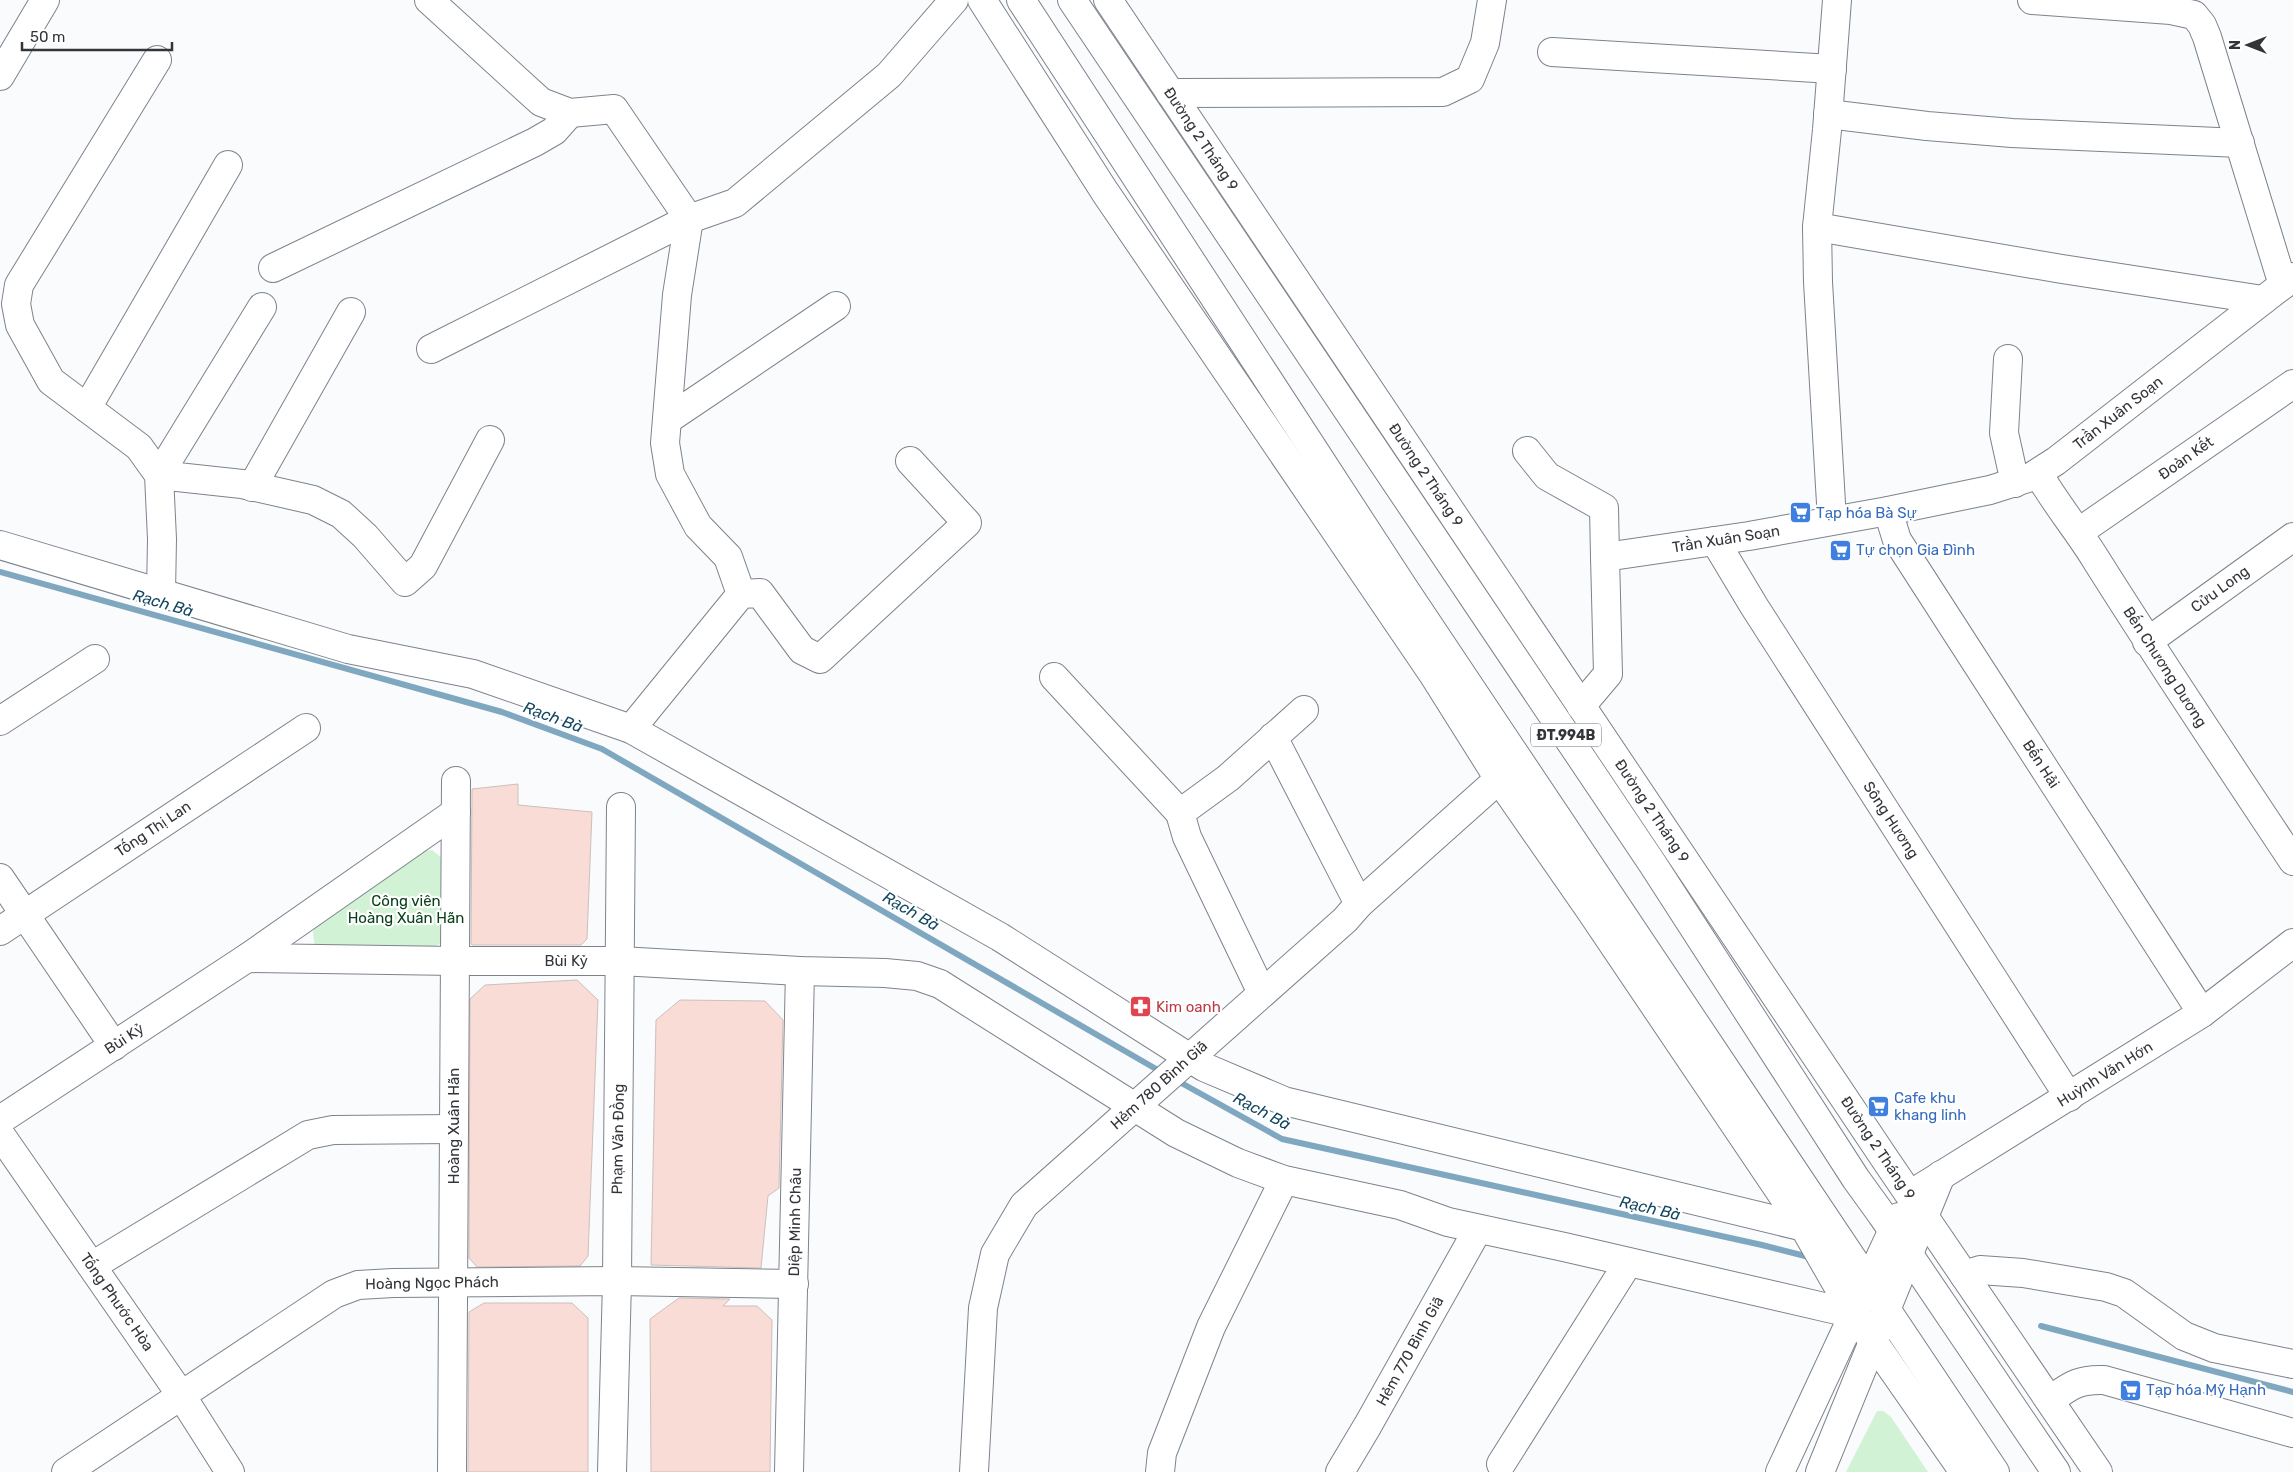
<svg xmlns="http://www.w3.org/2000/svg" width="2293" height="1472" font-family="Rubik,sans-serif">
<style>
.green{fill:#d1f2d5}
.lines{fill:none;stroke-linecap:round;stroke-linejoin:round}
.stream{stroke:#7fa7bf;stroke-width:6}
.building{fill:#f8dcd5;stroke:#ccbfbc}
.minor-casing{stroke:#7d838c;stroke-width:30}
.major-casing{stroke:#7d838c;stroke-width:30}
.minor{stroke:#fff;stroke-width:28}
.major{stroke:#fff;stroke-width:28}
.labels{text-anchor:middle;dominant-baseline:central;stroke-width:4.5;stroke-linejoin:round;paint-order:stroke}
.shield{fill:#fff;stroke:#707274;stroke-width:1}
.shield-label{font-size:14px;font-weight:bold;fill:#323539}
.street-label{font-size:15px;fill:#323539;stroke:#fff}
.shop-label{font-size:15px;fill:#366cbe;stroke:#fff;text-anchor:start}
.park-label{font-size:15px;fill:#084019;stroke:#fff}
.health-label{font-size:15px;fill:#be3a42;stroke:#fff;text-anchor:start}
.water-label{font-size:16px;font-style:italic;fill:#124760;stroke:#fff}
</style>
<rect width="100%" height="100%" fill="#fafbfd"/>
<!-- green -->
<g class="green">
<polygon points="432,850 443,859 447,941 428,949 315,948 313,933 316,920 424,851"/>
<polygon points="1877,1411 1883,1411 1891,1417 1928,1472 1846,1472"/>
</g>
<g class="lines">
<!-- stream -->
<g class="stream">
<polyline points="0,572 502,712 602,749 1163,1073"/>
<polyline points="1176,1080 1282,1139 1762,1245 1809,1257"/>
<polyline points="2041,1326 2293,1392"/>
</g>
</g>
<!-- building -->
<g class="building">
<polygon points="518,784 518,805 592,812 587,939 581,945 472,945 471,944 472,789"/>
<polygon points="577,980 598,1000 588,1256 580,1266 477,1267 469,1258 470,999 485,985"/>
<polygon points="680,1000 765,1001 783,1020 779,1188 768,1196 761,1268 651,1265 656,1020"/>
<polygon points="679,1298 730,1299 723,1306 757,1306 772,1320 770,1472 651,1472 650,1319"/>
<polygon points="484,1303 572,1303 588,1318 588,1472 468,1472 469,1312"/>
</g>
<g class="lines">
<defs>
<g id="minor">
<polyline points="429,0 541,102 570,113 614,109 689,219 677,295 665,443 670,474 698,526 728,557 741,594"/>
<polyline points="2032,0 2171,10 2194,15 2202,25 2207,37 2283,285"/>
<polyline points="1552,52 1832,69"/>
<polyline points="157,60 19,285 16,304 20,325 51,381 139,447 159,475 162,539 161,593"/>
<polyline points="0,76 45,0"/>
<polyline points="1170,93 1443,92 1470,79 1485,43 1492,0"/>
<polyline points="1828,114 1927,126 2012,133 2240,143"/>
<polyline points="1817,227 2062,269 2263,300"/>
<polyline points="273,268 535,142 554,131 570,113"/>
<polyline points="262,307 159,475 242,484 313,500 341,514 365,536 405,582 423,566 490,440"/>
<polyline points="431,349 689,219 735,203 889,75 954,0"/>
<polyline points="2008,359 2004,433 2015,483"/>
<polyline points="87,408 228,165"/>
<polyline points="667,420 836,306"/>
<polyline points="1527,451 1547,476 1604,508 1605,557"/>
<path d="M 2038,473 C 2055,503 2077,529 2095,558 C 2159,660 2226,760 2293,861"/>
<polyline points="252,487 351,312"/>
<polyline points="1888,511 1897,540 2202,1013"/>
<polyline points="1832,520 1818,282 1817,227 1827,130 1837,0"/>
<polyline points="2079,532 2293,384"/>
<polyline points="1715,541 1754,606 2069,1097"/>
<polyline points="0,545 348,649 473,674 631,729 1000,937 1204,1067 1284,1101 1804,1227"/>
<polyline points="2147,642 2293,537"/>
<polyline points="1054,677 1180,813 1187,837 1262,993"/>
<polyline points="1581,706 1608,674 1605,557 1749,536 1888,511 1990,490 2031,477 2056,461 2293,277"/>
<polyline points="0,721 95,659"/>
<polyline points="631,729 741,594 760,593 802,650 820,659 967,523 910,461"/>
<polyline points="1273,737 1359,904"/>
<polyline points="1180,813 1228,778 1304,710"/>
<polyline points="0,878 114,1046"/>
<polyline points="0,931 306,728"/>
<polyline points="247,958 455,961 620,961 800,971 885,973 917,976 940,984 1176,1133 1238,1163 1284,1180 1400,1205 1448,1222 1564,1247 1854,1314"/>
<polyline points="0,1120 247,958 456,812"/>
<polyline points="0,1134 181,1395 230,1472"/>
<polyline points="1921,1188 2202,1013 2293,943"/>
<polyline points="92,1266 308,1135 333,1130 454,1129"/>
<polyline points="1964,1275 1980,1270 2023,1273 2106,1287 2124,1293 2184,1336 2214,1348 2293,1364"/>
<path d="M 2050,1400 C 2070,1386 2078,1379 2104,1380 L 2293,1433"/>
<polyline points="1501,1464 1628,1263"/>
<polyline points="66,1472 334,1294 358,1285 393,1283 617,1281 794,1284"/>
<polyline points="452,1472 456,781"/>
<polyline points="612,1472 617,1281 621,807"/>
<polyline points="789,1472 800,971"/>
<polyline points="974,1472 983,1308 995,1254 1024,1205 1345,920 1359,904 1499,779"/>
<polyline points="1160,1472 1162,1453 1211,1327 1284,1180"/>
<polyline points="1340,1472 1368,1425 1478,1229"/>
</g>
<g id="major">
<polyline points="982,0 1105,192 1433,674 1499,779 1590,910 1804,1227 1854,1314 1964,1472"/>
<polyline points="1021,0 1403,587 1995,1472"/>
<polyline points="1072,0 1652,863 1856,1179 1882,1215 2056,1472"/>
<polyline points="1108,0 1885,1159 2098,1472"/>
<polyline points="1780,1472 1899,1217"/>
<polyline points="1820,1472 1941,1175"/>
</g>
</defs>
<!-- minor casing -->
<use href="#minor" class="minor-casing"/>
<!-- major casing -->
<use href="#major" class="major-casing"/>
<!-- minor -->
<use href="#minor" class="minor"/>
<!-- major -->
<use href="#major" class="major"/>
</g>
<!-- icons -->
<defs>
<symbol id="supermarket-square" viewBox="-11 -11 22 22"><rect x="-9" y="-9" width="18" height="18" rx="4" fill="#3f7fe0" stroke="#fff"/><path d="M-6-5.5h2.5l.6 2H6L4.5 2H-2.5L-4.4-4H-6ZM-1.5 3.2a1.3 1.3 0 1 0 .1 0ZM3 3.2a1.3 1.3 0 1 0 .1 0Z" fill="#fff"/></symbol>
<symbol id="pharmacy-square" viewBox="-11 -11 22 22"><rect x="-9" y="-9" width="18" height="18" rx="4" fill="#e0444e" stroke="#fff"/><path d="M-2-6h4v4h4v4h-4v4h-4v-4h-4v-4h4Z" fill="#fff"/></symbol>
</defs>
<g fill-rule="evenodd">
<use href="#supermarket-square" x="1788" y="500" width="25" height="25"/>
<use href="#supermarket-square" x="1828" y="538" width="25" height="25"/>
<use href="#pharmacy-square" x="1128" y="994" width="25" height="25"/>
<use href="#supermarket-square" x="1866" y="1094" width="25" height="25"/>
<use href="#supermarket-square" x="2118" y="1378" width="25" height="25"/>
</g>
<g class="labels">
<!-- shield labels -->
<rect class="shield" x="1531" y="723.5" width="70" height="23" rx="4"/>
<g class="shield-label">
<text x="1566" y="735">ĐT.994B</text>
</g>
<!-- street labels -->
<g class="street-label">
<text transform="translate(1201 139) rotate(56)">Đường 2 Tháng 9</text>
<text transform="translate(2118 413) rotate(-38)">Trần Xuân Soạn</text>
<text transform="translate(2186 458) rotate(-35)">Đoàn Kết</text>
<text transform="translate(1426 475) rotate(56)">Đường 2 Tháng 9</text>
<text transform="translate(1726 539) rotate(-9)">Trần Xuân Soạn</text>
<text transform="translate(2220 589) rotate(-36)">Cửu Long</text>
<text transform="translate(2165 667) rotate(57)">Bến Chương Dương</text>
<text transform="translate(2041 764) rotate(57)">Bến Hải</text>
<text transform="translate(1652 811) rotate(56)">Đường 2 Tháng 9</text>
<text transform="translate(1891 820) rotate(57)">Sông Hương</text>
<text transform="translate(153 829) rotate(-34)">Tống Thị Lan</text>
<text x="566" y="961">Bùi Kỷ</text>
<text transform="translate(124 1039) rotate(-33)">Bùi Kỷ</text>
<text transform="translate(2105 1074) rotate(-32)">Huỳnh Văn Hớn</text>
<text transform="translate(1159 1085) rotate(-42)">Hẻm 780 Bình Giã</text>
<text transform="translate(454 1126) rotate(-90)">Hoàng Xuân Hãn</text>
<text transform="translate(618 1139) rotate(-89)">Phạm Văn Đồng</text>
<text transform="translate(1878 1148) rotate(56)">Đường 2 Tháng 9</text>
<text transform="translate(795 1222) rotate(-89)">Diệp Minh Châu</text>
<text transform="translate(432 1283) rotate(-1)">Hoàng Ngọc Phách</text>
<text transform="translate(117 1302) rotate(55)">Tống Phước Hòa</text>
<text transform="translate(1410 1351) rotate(-61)">Hẻm 770 Bình Giã</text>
</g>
<!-- shop labels -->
<g class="shop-label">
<text x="1816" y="513">Tạp hóa Bà Sự</text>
<text x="1856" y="550">Tự chọn Gia Đình</text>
<text x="1894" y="1098">Cafe khu<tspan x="1894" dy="17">khang linh</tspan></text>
<text x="2146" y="1390">Tạp hóa Mỹ Hạnh</text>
</g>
<!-- park labels -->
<g class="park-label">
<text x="406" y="901">Công viên<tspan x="406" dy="17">Hoàng Xuân Hãn</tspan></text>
</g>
<!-- health labels -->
<g class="health-label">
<text x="1156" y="1007">Kim oanh</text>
</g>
<!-- water labels -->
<g class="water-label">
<text transform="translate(163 603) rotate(16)">Rạch Bà</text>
<text transform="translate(553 717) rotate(20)">Rạch Bà</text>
<text transform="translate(911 911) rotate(30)">Rạch Bà</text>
<text transform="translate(1262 1111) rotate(28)">Rạch Bà</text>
<text transform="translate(1650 1208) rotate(13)">Rạch Bà</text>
</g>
</g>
<!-- north arrow -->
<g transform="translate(2248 45) rotate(270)" stroke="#ffffff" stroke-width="4" paint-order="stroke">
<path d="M0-4L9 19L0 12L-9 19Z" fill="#323539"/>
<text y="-8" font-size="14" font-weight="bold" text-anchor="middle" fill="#323539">N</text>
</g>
<!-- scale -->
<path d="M22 42v8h150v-8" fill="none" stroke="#323539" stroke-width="2.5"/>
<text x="30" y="42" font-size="15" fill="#323539" stroke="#ffffff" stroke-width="4" paint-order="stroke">50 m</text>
</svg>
